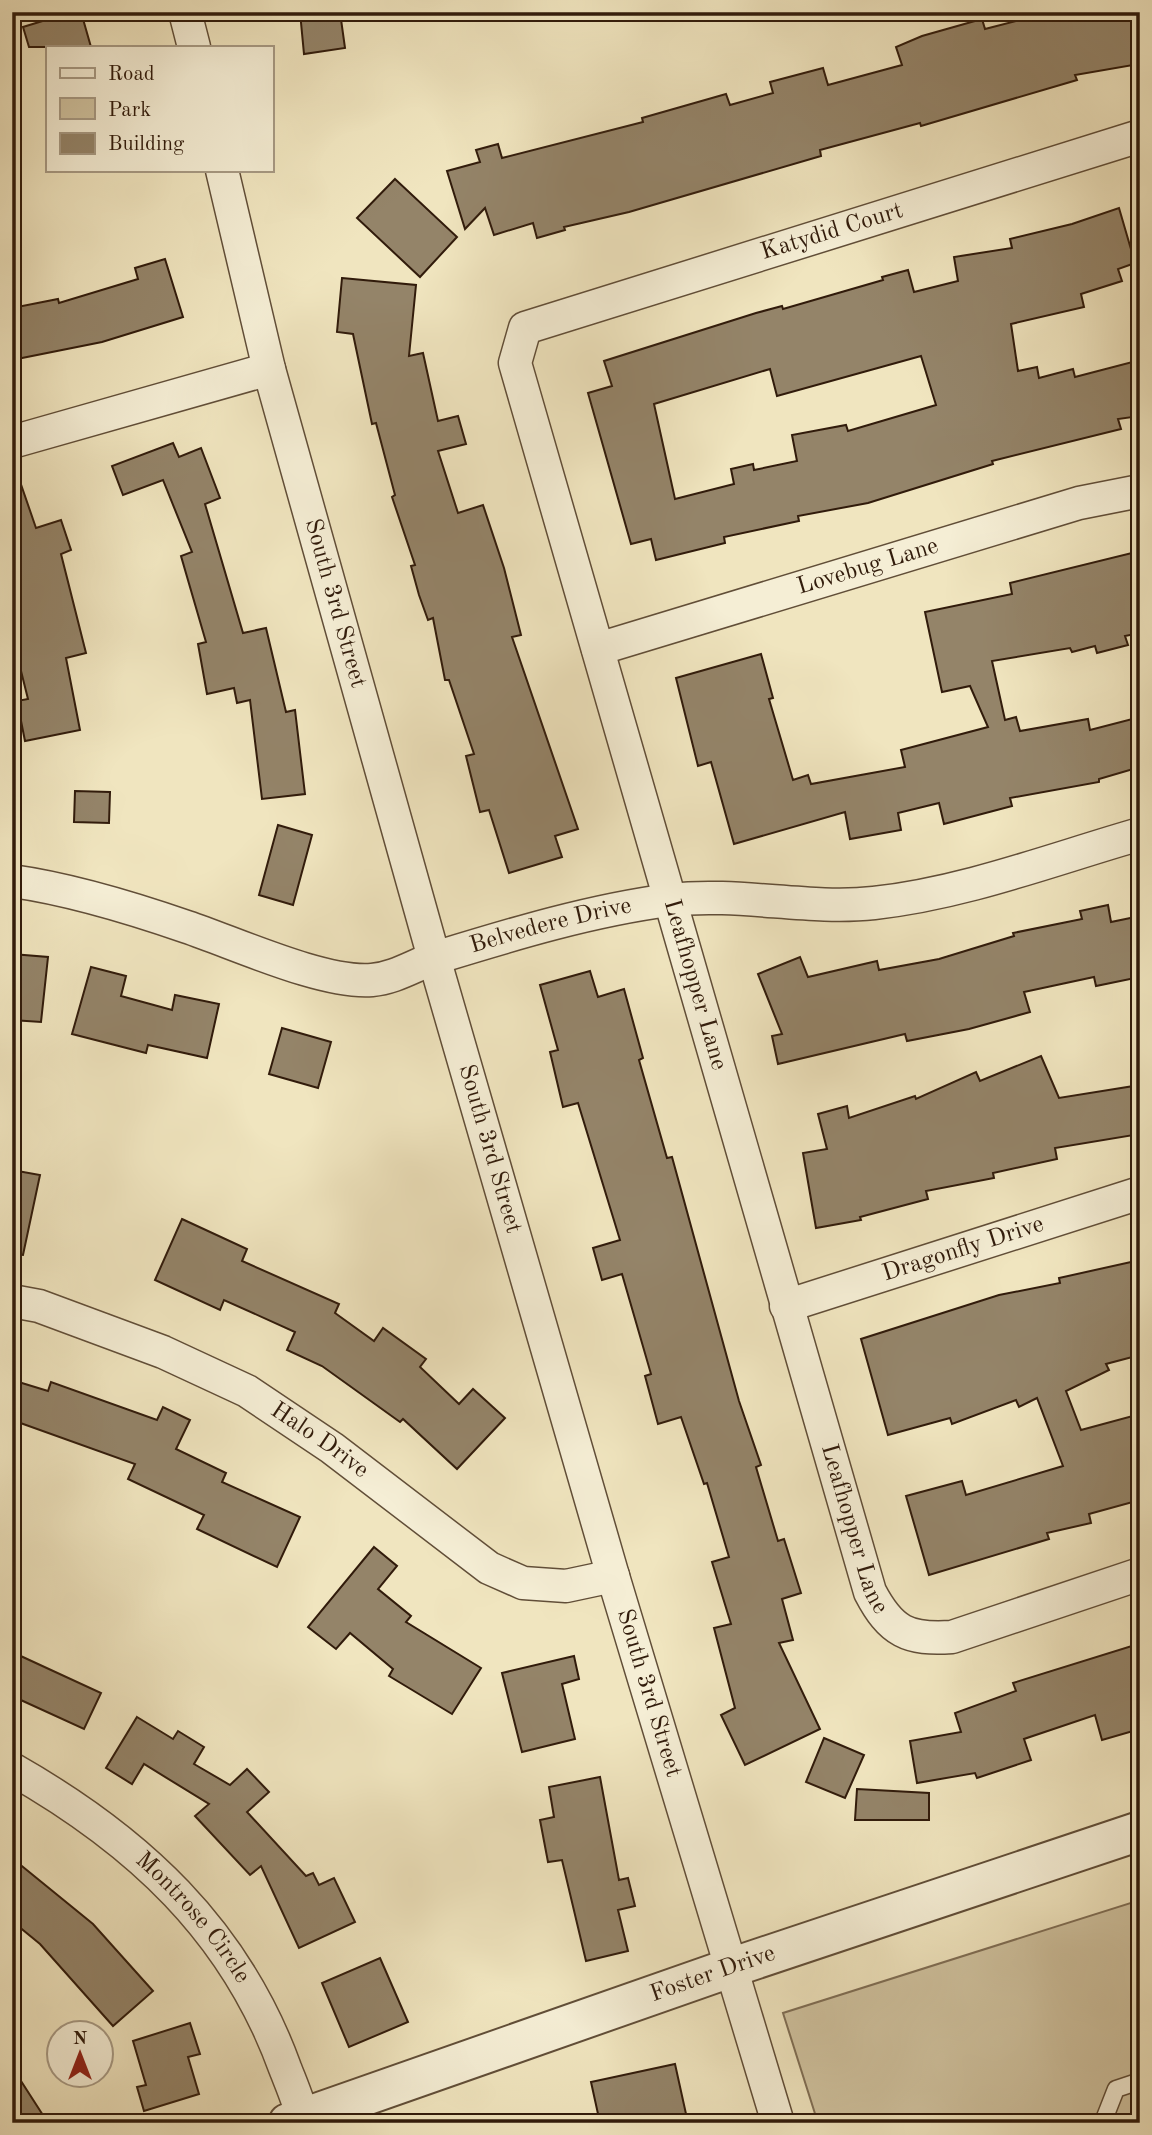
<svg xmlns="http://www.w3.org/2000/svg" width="1152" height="2135" font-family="'Old Standard TT',serif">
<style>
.green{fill:#d0c3a0;stroke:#806f56;stroke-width:2}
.building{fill:#948469;stroke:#311b0b;stroke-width:2;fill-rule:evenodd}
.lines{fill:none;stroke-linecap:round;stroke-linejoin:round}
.service-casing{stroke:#614e38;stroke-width:19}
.minor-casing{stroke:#614e38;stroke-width:35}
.tertiary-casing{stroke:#614e38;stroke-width:42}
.service{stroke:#f5eed5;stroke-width:16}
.minor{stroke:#f5eed5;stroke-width:32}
.tertiary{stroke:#f5eed5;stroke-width:38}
.labels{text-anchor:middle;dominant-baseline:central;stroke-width:5;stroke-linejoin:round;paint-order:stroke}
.street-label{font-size:24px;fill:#311b0b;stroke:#f5eed5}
</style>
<rect width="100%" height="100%" fill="#f0e5bf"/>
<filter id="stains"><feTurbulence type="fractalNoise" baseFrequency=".00286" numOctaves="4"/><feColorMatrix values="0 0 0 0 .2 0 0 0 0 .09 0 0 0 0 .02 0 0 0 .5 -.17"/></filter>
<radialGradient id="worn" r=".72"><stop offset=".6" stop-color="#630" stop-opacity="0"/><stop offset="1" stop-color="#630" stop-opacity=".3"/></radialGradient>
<!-- green -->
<polygon class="green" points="1140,1900 1140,2123 818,2123 783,2013"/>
<!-- building -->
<g class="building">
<polygon points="72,12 81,12 91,47 29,47 23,27"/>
<polygon points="300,12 340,12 345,48 304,54"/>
<polygon points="1027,12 1140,12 1140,35 1133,36 1139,64 1075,75 1077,80 921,126 920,123 820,150 821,156 629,212 564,227 565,230 537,238 533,223 494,235 485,208 465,229 447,171 480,162 476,150 498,144 502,158 643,122 642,118 726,94 730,105 773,93 770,82 823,68 828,85 902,65 896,47 922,36 982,19 985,29 1028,18"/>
<polygon points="395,179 457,237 420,277 357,218"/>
<path d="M 1119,208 L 1135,263 L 1118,269 L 1122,281 L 1081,294 L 1084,307 L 1011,324 L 1018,371 L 1037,367 L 1039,378 L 1073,369 L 1075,377 L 1140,360 L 1140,416 L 1118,419 L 1121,429 L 992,461 L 993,464 L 868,503 L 798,516 L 799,521 L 724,537 L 725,543 L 656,560 L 651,539 L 631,544 L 588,393 L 612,386 L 604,361 L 756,313 L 782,306 L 783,309 L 883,280 L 882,277 L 908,270 L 914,292 L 958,281 L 954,257 L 1012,248 L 1010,239 L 1072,224 ZM 921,356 L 936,405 L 848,431 L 846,425 L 792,435 L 797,461 L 754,470 L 753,464 L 731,469 L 734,484 L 675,499 L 654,404 L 770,369 L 777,396 Z"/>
<polygon points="165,259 183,317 102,342 12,360 12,308 58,299 59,303 138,279 135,268"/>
<polygon points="342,278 416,285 409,356 423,353 438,421 458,416 466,444 438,451 458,513 483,505 504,568 521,635 512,637 578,829 555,836 562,857 509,873 489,810 480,812 466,756 474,754 449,680 445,680 433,618 428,620 419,595 411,566 415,565 392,497 395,495 376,423 372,424 353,334 337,332"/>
<polygon points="173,443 179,457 201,448 220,498 205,504 243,633 266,628 286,712 295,710 305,794 262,799 250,700 237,703 234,688 207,694 198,644 206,642 181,556 192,552 163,480 123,495 112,466"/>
<polygon points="12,470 16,470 36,528 61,520 71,550 61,554 86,653 66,658 80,730 25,741 17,701 28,699 12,635"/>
<polygon points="1140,551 1140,633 1125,636 1128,645 1097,653 1095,646 1072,652 1070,648 992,661 1005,720 1016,717 1020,731 1088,719 1090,730 1140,717 1140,767 1099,779 1099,782 1010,798 1012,806 944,824 939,803 898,813 901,830 850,839 845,812 734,844 711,762 698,766 676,678 761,654 773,698 769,699 793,780 808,775 811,784 905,767 901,750 988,727 970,686 942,692 925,612 1012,594 1010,583"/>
<polygon points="75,791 110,792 109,823 74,822"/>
<polygon points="278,825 312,835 293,905 259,895"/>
<polygon points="1108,905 1111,922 1140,916 1140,977 1096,986 1094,977 1024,992 1030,1012 969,1029 907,1041 905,1034 778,1064 772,1036 782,1034 758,974 800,957 808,977 877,961 879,970 939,959 1014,936 1013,933 1082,919 1080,911"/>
<polygon points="12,954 48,957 41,1022 12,1020"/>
<polygon points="91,967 126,976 121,996 172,1010 175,995 219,1004 207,1058 148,1045 146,1053 72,1034"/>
<polygon points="590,971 598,997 624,989 643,1058 639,1060 667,1158 672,1157 739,1401 761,1465 756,1467 778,1541 784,1539 801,1593 782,1599 793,1640 779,1643 820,1729 745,1765 721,1715 735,1708 714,1628 731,1624 712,1562 729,1557 707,1483 704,1484 681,1417 658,1424 645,1376 651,1374 622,1274 602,1280 593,1248 620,1240 578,1103 563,1107 550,1052 558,1050 540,985"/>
<polygon points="282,1028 331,1042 318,1088 269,1074"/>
<polygon points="1041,1056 1059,1098 1140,1085 1140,1134 1055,1148 1057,1159 993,1173 994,1178 926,1191 928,1199 860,1217 861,1220 816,1228 803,1153 827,1149 818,1114 847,1106 849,1118 915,1096 916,1099 976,1072 980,1081"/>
<polygon points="12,1170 40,1175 23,1255 12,1254"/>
<polygon points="182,1219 247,1249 242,1261 339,1304 335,1313 374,1341 383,1328 426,1359 420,1367 459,1404 473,1389 505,1418 457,1469 403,1419 400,1422 322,1366 287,1350 295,1332 224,1300 220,1310 155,1280"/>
<polygon points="1140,1260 1140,1355 1106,1364 1109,1370 1066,1391 1081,1430 1140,1414 1140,1500 1089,1514 1091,1523 1047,1533 1049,1539 929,1575 906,1496 962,1481 966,1495 1063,1466 1037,1398 1019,1407 1016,1400 952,1424 950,1418 888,1435 861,1339 999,1295 1060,1283 1059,1278"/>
<polygon points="12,1380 48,1391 51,1382 157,1420 163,1407 190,1420 176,1449 226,1473 222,1482 300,1517 277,1567 197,1529 204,1515 128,1479 135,1464 12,1420"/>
<polygon points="374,1547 397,1566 378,1589 411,1616 406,1622 481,1668 452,1714 389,1676 393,1669 350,1633 336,1649 308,1627"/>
<polygon points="1135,1645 1140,1662 1140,1729 1102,1740 1095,1715 1024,1739 1031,1760 977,1778 975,1773 917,1783 910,1741 961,1732 955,1713 1016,1691 1013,1683"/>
<polygon points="12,1652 101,1693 84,1729 12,1696"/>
<polygon points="574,1656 579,1679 562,1684 575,1739 522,1752 502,1673"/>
<polygon points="137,1717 173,1739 178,1731 204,1747 194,1764 230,1785 247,1769 269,1792 247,1812 306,1876 313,1873 319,1885 334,1878 355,1922 299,1948 261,1866 250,1875 195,1816 209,1804 144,1764 132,1784 106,1768"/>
<polygon points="824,1738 864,1755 845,1798 806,1782"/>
<polygon points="600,1777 619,1880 628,1878 635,1906 618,1910 628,1951 586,1961 562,1860 548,1862 540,1820 554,1817 549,1787"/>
<polygon points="857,1789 929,1793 929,1820 855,1820"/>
<polygon points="12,1858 93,1924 153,1991 113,2026 40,1944 12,1921"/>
<polygon points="380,1958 408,2022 349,2047 322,1983"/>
<polygon points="190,2023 200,2054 188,2057 199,2094 144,2111 137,2087 146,2085 133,2041"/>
<polygon points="675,2064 688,2123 600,2123 591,2082"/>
<polygon points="12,2067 48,2123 12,2123"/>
</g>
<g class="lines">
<defs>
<polyline id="service" points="1107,2123 1105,2117 1116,2089 1140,2081"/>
<g id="minor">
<polyline points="185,12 194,47"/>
<path id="s1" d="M 1140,136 L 525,328 L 515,363 L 870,1592 C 891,1632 908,1640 952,1637 L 1140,1574"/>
<path id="s2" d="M 222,170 L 269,369 L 434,958 L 613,1576 L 778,2123"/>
<polyline points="12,442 269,369"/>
<path id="s3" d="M 598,649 L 1079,503 L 1140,491"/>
<path id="s4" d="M 12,881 C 70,889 132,908 187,927 C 235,943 323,984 372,980 C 396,978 416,964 438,957 C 513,934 592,910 670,900 C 738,892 807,910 874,903 C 965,893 1053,859 1140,834"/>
<path id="s5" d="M 12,1301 L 39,1306 L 163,1352 L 247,1391 L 332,1448 L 489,1568 L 523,1583 L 566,1586 L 613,1576"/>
<path id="s6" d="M 786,1306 L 1140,1193"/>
<path id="s7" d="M 12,1769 C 137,1840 235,1930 285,2068 C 292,2086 300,2104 304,2123"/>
</g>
<g id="tertiary">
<path id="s8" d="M 288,2123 L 733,1967 L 1140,1831"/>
</g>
</defs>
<!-- service casing -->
<use href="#service" class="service-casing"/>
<!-- minor casing -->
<use href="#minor" class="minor-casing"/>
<!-- tertiary casing -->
<use href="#tertiary" class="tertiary-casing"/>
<!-- service -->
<use href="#service" class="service"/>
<!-- minor -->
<use href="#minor" class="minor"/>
<!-- tertiary -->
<use href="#tertiary" class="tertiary"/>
</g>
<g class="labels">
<!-- street labels -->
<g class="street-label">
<text transform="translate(832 232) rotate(-17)">Katydid Court</text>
<text stroke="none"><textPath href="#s3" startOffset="282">Lovebug Lane</textPath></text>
<text stroke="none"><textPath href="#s2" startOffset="448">South 3rd Street</textPath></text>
<text stroke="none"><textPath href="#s4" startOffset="562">Belvedere Drive</textPath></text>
<text stroke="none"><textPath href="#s1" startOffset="1328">Leafhopper Lane</textPath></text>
<text stroke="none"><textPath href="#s2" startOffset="1015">South 3rd Street</textPath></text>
<text stroke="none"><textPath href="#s6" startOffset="186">Dragonfly Drive</textPath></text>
<text stroke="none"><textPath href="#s5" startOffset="340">Halo Drive</textPath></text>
<text stroke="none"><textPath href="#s1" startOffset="1895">Leafhopper Lane</textPath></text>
<text stroke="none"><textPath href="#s2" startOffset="1582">South 3rd Street</textPath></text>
<text stroke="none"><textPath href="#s7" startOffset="236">Montrose Circle</textPath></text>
<text stroke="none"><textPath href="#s8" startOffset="450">Foster Drive</textPath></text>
</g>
</g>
<!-- margin -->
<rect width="1152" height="2135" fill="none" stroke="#f0e5bf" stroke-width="42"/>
<rect x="14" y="14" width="1124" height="2107" fill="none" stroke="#311b0b" stroke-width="3.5"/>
<rect x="21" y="21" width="1110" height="2093" fill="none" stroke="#311b0b" stroke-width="2"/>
<!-- legend -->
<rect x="46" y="46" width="228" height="126" fill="#f5eed5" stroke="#a79a84" stroke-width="2"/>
<rect x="60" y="68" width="35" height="10" fill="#f5eed5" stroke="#a79a84" stroke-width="2"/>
<text x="108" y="80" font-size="21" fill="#311b0b">Road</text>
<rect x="60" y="98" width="35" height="21" fill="#d0c3a0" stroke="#a79a84" stroke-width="2"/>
<text x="108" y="116" font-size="21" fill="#311b0b">Park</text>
<rect x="60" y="133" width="35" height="21" fill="#948469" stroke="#a79a84" stroke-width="2"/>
<text x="108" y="150" font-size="21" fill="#311b0b">Building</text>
<!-- north arrow -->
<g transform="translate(80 2054)"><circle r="33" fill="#f5eed5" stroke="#a79a84" stroke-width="2"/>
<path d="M0-5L12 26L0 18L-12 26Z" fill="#8f2418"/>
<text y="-10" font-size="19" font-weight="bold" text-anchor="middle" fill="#311b0b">N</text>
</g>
<rect width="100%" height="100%" filter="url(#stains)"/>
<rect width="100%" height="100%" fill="url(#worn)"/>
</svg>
